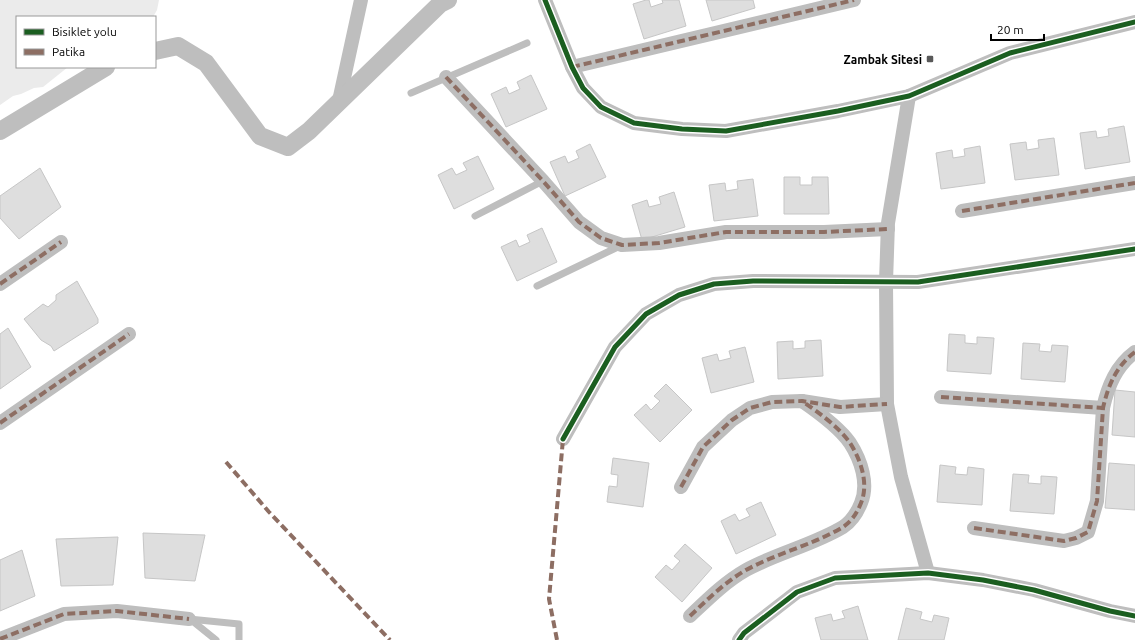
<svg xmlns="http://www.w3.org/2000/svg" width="1135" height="640" font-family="Ubuntu,sans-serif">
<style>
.green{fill:#ebebeb}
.building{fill:#dedede;stroke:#c6c6c6}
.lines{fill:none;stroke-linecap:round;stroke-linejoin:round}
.service{stroke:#bebebe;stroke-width:7}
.minor{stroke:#bebebe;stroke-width:14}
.tertiary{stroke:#bebebe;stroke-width:18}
.quiet{stroke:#8d6e63;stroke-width:4;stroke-dasharray:8 4;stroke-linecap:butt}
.cycleway-casing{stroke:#fff;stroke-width:8}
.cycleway{stroke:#1b5e20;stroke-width:5}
.poi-dot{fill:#595959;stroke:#fff;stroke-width:1.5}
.labels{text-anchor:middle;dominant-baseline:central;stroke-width:3;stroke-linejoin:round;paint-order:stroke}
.poi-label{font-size:12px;font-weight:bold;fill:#000;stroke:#fff;text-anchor:end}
</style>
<rect width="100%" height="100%" fill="#fff"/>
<!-- green -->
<polygon class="green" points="0,0 159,0 157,10 153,17 17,17 17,67 68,67 43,87 34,88 21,94 13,96 0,105"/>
<!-- building -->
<g class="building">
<polygon points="646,0 649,0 651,7 663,3 662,0 679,0 686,26 644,39 633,4"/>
<polygon points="706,0 753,0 755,8 712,21"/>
<polygon points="531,75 547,109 506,127 491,94 506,87 509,94 520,89 517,82"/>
<polygon points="1124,126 1130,162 1085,169 1080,133 1096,131 1097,138 1109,136 1108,129"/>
<polygon points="1054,138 1059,175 1015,180 1010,144 1026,142 1027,150 1039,148 1038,140"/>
<polygon points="590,144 606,177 565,196 550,162 565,156 568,163 579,158 576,151"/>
<polygon points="980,146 985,183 941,189 936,153 952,150 953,158 965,156 964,149"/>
<polygon points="478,156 494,189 454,209 438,175 452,168 456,175 467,170 463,163"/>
<polygon points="40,168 61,207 19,239 0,218 0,196"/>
<polygon points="784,177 800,177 800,185 812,185 812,177 828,177 829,214 784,214"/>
<polygon points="753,179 758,216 714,221 709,185 725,183 726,191 738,189 737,181"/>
<polygon points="674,192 685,227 642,240 632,205 647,200 649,207 661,204 659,197"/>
<polygon points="542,228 557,262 517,281 501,247 516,240 519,247 530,242 527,235"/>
<polygon points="77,281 98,319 98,323 54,351 51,346 41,340 24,319 43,304 48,307 56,300 56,295"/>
<polygon points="8,328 31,367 0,389 0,334"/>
<polygon points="949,334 965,335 965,343 977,344 977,337 994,338 991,374 947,371"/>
<polygon points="821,340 823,376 778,379 777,342 793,341 793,349 805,348 805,341"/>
<polygon points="1023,343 1040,344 1039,351 1051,352 1052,345 1068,346 1065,382 1021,379"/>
<polygon points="745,347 754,382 711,393 702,358 717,354 719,361 731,358 729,351"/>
<polygon points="666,384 692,410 660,442 634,415 646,404 651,410 660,401 654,396"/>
<polygon points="1115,390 1135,392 1135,437 1112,435"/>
<polygon points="613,458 649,463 643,507 607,502 609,486 617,487 618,475 611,474"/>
<polygon points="1109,463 1135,465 1135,510 1105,508"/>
<polygon points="940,465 956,467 955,474 967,475 968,467 984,469 982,505 937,502"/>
<polygon points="1013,474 1029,475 1028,483 1041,484 1041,476 1057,477 1054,514 1010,511"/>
<polygon points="761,502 776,535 736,554 721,521 735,514 739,521 750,516 746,509"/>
<polygon points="143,533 205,535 195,581 145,578"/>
<polygon points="118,537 113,585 61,586 56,539"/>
<polygon points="685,544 712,568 682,602 655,577 666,565 672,570 680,561 674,556"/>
<polygon points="22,550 35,596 0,611 0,560"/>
<polygon points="858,606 868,640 821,640 815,618 831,614 833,621 845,618 842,611"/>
<polygon points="906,608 922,612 920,619 932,622 934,615 949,618 944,640 898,640"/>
</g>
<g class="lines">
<!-- service -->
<g class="service">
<polyline points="411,93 527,43"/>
<polyline points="475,216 543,181"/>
<polyline points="537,286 620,246"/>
<polyline points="189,619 239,624 239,640"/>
<polyline points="190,619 216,640"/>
</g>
<!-- minor -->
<g class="minor">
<polyline points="545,0 572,67 583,88 601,107 634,123 682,129 726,131 838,111 909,96 1010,53 1135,22"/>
<polyline points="572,67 854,0"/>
<polyline points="446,77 543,181 579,222 601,238 622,245 659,243 726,232 824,232 888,229"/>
<polyline points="909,96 888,223 886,282 887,404 901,477 928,573"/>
<polyline points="339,101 361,0"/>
<polyline points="962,211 1135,183"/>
<polyline points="0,284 61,242"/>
<polyline points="941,397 1103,408"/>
<polyline points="0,423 129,334"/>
<polyline points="563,439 615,347 646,314 679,295 714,284 753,281 918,282 1135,249"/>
<polyline points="681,487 703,447 732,420 750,408 772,402 802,401 840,407 887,404"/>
<path d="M 974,528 L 1064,541 L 1076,538 L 1088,532 L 1097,501 L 1103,408 C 1108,386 1116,366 1135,352"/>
<path d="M 690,616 C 708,599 725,582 746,570 C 777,553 813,545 843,527 C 852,521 857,513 861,503 C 869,484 861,460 850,443 C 839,427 818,412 802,401"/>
<polyline points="0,639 64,614 117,611 189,619"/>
<polyline points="739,640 744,633 797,592 835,578 928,573 983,580 1034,590 1110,611 1135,616"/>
</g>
<!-- tertiary -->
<g class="tertiary">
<polyline points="155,51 178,46 206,63 260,136 288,147 309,131 440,4 448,0"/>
<polyline points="0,131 106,67"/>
</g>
<!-- quiet -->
<g class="quiet">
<polyline points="572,67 854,0"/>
<polyline points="446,77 543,181 579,222 601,238 622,245 659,243 726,232 824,232 888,229"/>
<polyline points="962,211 1135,183"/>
<polyline points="0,284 61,242"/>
<polyline points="941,397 1103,408"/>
<polyline points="0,423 129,334"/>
<polyline points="226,462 269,512 390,640"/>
<polyline points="681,487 703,447 732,420 750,408 772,402 802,401 840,407 887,404"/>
<path d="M 974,528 L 1064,541 L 1076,538 L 1088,532 L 1097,501 L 1103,408 C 1108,386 1116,366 1135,352"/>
<path d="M 690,616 C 708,599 725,582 746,570 C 777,553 813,545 843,527 C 852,521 857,513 861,503 C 869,484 861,460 850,443 C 839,427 818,412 802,401"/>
<polyline points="0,639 64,614 117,611 189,619"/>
<polyline points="557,640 549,599 563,439"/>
</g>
<defs>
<g id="cycleway">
<polyline points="545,0 572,67 583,88 601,107 634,123 682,129 726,131 838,111 909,96 1010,53 1135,22"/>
<polyline points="563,439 615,347 646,314 679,295 714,284 753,281 918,282 1135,249"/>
<polyline points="739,640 744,633 797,592 835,578 928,573 983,580 1034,590 1110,611 1135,616"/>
</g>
</defs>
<!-- cycleway casing -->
<use href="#cycleway" class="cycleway-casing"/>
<!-- cycleway -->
<use href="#cycleway" class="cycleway"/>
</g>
<!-- markers -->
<rect class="poi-dot" x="926" y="55" width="8" height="8" rx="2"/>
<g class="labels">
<!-- poi labels -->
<g class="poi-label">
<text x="922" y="59">Zambak Sitesi</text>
</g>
</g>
<!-- legend -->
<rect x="16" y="16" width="140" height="52" fill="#ffffff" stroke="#999999"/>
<rect x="24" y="29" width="20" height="6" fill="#1b5e20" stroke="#999999"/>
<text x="52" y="36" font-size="12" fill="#000000">Bisiklet yolu</text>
<rect x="24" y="49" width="20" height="6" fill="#8d6e63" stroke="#999999"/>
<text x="52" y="56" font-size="12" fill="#000000">Patika</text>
<!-- scale -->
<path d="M991 34v6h53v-6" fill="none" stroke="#000000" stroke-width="2"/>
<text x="997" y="34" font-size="12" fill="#000000" stroke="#ffffff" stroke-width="3" paint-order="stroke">20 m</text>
</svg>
